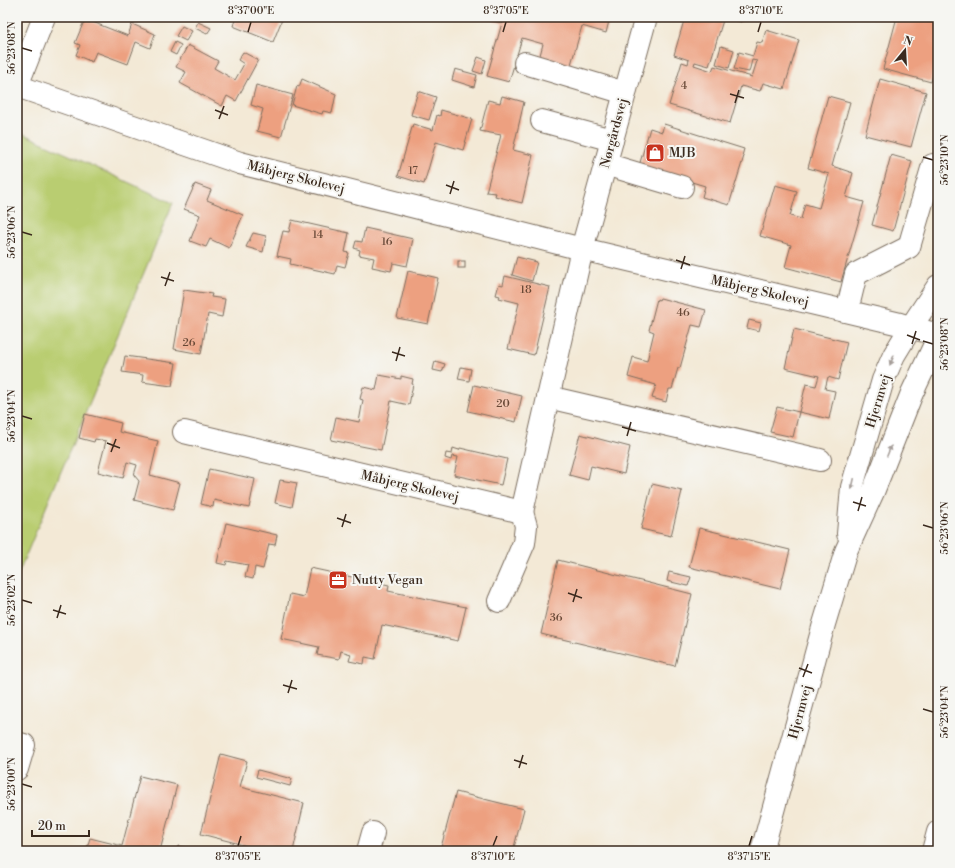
<svg xmlns="http://www.w3.org/2000/svg" width="955" height="868" font-family="'Libre Bodoni',serif">
<style>
.green{fill:#b9cd71;stroke:#7a7c48}
.building{fill:#eda080}
.lines{fill:none;stroke-linecap:round;stroke-linejoin:round}
.minor-casing{stroke:#7b6d5e;stroke-width:24}
.minor{stroke:#fff;stroke-width:22}
.oneway{fill:#a79f9a}
.ticks{fill:none;stroke:#3b2a1e;stroke-width:1.5}
.labels{text-anchor:middle;dominant-baseline:central;stroke-width:4;stroke-linejoin:round;paint-order:stroke}
.number-label{font-size:11px;fill:#684836}
.street-label{font-size:13px;fill:#3b2a1e;stroke:#f6f6f2}
.poi-label{font-size:13px;fill:#3b2a1e;stroke:#f6f6f2;text-anchor:start}
.neatline{fill:none;stroke:#3b2a1e;stroke-width:1.5}
.ticks-label{font-size:10px;text-anchor:middle;fill:#3b2a1e}
</style>
<rect width="100%" height="100%" fill="#f6f6f2"/>
<filter id="ink" filterUnits="userSpaceOnUse"><feTurbulence type="fractalNoise" baseFrequency=".025" numOctaves="2"/><feDisplacementMap in="SourceGraphic" scale="8" xChannelSelector="R" yChannelSelector="G"/><feConvolveMatrix kernelMatrix="1 2 1 2 8 2 1 2 1" color-interpolation-filters="sRGB"/></filter>
<filter id="wash" filterUnits="userSpaceOnUse"><feTurbulence type="fractalNoise" baseFrequency=".012" numOctaves="4" result="noise"/><feDisplacementMap in="SourceGraphic" scale="16" xChannelSelector="R" yChannelSelector="G"/><feGaussianBlur stdDeviation="0.9" result="paint"/><feColorMatrix in="noise" values="0 0 0 0 0 0 0 0 0 0 0 0 0 0 0 0 0 1.4 0 .05"/><feComposite in="paint" operator="in"/></filter>
<g filter="url(#wash)">
<rect width="100%" height="100%" fill="#f3e9d6"/>
<!-- green -->
<polygon class="green" points="17,131 173,203 17,577"/>
<g id="blocks">
<!-- building -->
<g class="building">
<polygon points="236,17 283,17 273,42 233,26"/>
<polygon points="494,17 610,17 606,33 582,26 570,68 539,59 543,44 522,38 509,82 487,76 502,23 493,21"/>
<polygon points="685,17 724,17 709,66 695,62 694,65 712,71 714,66 752,77 757,61 752,60 749,72 734,69 739,52 753,56 757,42 762,43 766,30 799,40 784,89 763,83 760,91 741,86 730,123 669,105 682,62 688,64 689,60 674,55"/>
<polygon points="724,17 743,17 741,22"/>
<polygon points="897,17 938,17 938,54 931,82 883,69"/>
<polygon points="85,19 128,36 132,24 155,34 150,48 136,42 128,64 96,52 92,62 76,55 80,45 75,43"/>
<polygon points="198,22 211,28 207,34 195,28"/>
<polygon points="182,26 192,31 186,41 176,36"/>
<polygon points="175,42 181,45 176,55 170,52"/>
<polygon points="188,45 218,61 214,68 235,80 244,64 238,60 243,52 258,60 236,101 227,96 222,106 180,83 186,72 176,67"/>
<polygon points="721,46 734,50 729,68 716,64"/>
<polygon points="478,57 486,60 482,74 473,71"/>
<polygon points="455,69 477,75 474,87 452,80"/>
<polygon points="302,79 336,94 332,113 323,111 322,114 292,105 297,86 299,87"/>
<polygon points="880,79 926,92 911,147 865,135"/>
<polygon points="256,85 293,95 281,137 257,131 263,109 251,105"/>
<polygon points="418,91 436,97 429,120 411,115"/>
<polygon points="502,96 524,102 513,150 533,155 522,203 495,196 496,193 486,192 501,135 480,131 488,100 500,103"/>
<polygon points="828,96 850,102 832,166 853,173 846,197 864,202 841,282 785,267 791,245 760,236 775,185 797,191 790,216 801,219 805,204 819,208 829,174 808,168"/>
<polygon points="441,110 472,119 463,150 436,142 424,184 398,176 413,124 433,130 437,115 440,116"/>
<polygon points="664,124 744,149 742,156 744,156 729,205 702,197 705,186 639,166 650,128 662,132"/>
<polygon points="891,155 912,161 893,231 872,225"/>
<polygon points="195,184 211,190 207,200 243,215 229,248 210,239 206,247 190,241 200,215 184,209"/>
<polygon points="292,220 349,233 345,252 349,253 345,267 337,265 335,274 290,264 291,259 277,256 283,231 289,232"/>
<polygon points="365,228 413,239 407,266 393,263 391,271 372,267 374,258 359,255 360,250 354,248 356,241 362,242"/>
<polygon points="253,233 266,236 263,252 246,247"/>
<polygon points="517,257 537,262 532,281 512,275"/>
<rect x="458" y="261" width="7" height="7"/>
<polygon points="408,271 438,278 428,324 397,318"/>
<polygon points="505,276 550,287 534,355 508,349 519,303 499,298 500,296 496,295 499,284 503,285"/>
<polygon points="184,290 212,294 211,297 225,299 222,317 208,314 201,354 174,349"/>
<polygon points="660,298 706,310 701,327 692,325 680,368 678,368 672,389 669,389 666,402 652,398 656,385 628,377 633,357 647,361 654,332 649,330 657,299 659,300"/>
<polygon points="749,320 761,323 759,331 747,328"/>
<polygon points="794,329 847,342 838,380 828,377 825,389 835,391 829,419 799,412 806,384 816,386 819,376 785,368"/>
<polygon points="125,356 176,363 172,386 142,382 143,375 122,372"/>
<polygon points="435,361 445,364 442,372 433,370"/>
<polygon points="461,367 471,369 469,381 458,379"/>
<polygon points="379,375 401,379 401,376 413,379 412,384 413,384 409,405 391,401 381,450 331,440 336,417 359,422 363,400 360,399 363,387 376,390"/>
<polygon points="474,385 522,396 516,422 468,411"/>
<polygon points="777,407 799,412 793,437 770,432"/>
<polygon points="85,414 121,423 119,432 158,441 150,475 180,483 173,510 134,500 139,481 134,475 137,465 127,462 123,478 98,472 106,441 95,439 94,442 79,438"/>
<polygon points="580,434 630,447 624,474 591,466 588,480 569,475"/>
<polygon points="453,448 459,450 460,448 507,459 501,485 454,475 458,457 452,456 451,460 445,458 446,453 452,454"/>
<polygon points="209,469 255,479 249,508 214,500 213,507 201,504"/>
<polygon points="280,480 297,483 292,507 275,503"/>
<polygon points="652,484 682,491 671,536 641,529"/>
<polygon points="226,523 277,535 275,545 269,544 263,569 255,567 253,579 245,577 248,565 227,561 226,565 217,563"/>
<polygon points="699,528 790,550 780,589 689,567"/>
<polygon points="558,560 692,594 675,666 541,634"/>
<polygon points="310,568 389,585 388,591 466,607 458,641 382,625 375,659 365,657 364,664 349,661 351,654 341,651 339,659 317,655 319,647 281,639 290,594 304,597"/>
<polygon points="669,572 691,577 688,586 667,581"/>
<polygon points="221,754 247,761 240,787 304,803 293,851 267,851 201,834"/>
<polygon points="258,770 292,779 290,786 256,777"/>
<polygon points="140,776 177,785 160,851 86,851 90,838 122,846"/>
<polygon points="456,792 524,809 513,851 504,851 499,850 499,851 440,851"/>
<polygon points="178,846 197,850 197,851 177,851"/>
</g>
</g>
</g>
<g filter="url(#ink)">
<use href="#blocks" fill-opacity="0" stroke="#7b6d5e" stroke-width="1"/>
<g class="lines">
<defs>
<g id="minor">
<polyline points="525,63 625,93"/>
<polyline points="17,86 240,163 582,249 900,324 938,335"/>
<polyline points="17,86 44,17"/>
<polyline points="542,121 612,140"/>
<polyline points="605,164 682,187"/>
<polyline points="847,311 856,274 909,247 933,165"/>
<polyline points="548,397 820,460"/>
<polyline points="184,432 522,512 582,249 646,17"/>
<polyline points="848,534 852,487 883,380 894,355 911,327 938,286"/>
<polyline points="499,601 524,543 526,526 522,512"/>
<polyline points="17,743 24,745 17,769"/>
<polyline points="368,851 373,833"/>
<polyline points="762,851 824,624 846,551 873,492 912,393 938,338"/>
<polyline points="933,851 938,832"/>
</g>
</defs>
<!-- minor casing -->
<use href="#minor" class="minor-casing"/>
<!-- minor -->
<use href="#minor" class="minor"/>
</g>
<!-- one-way arrows -->
<defs><path id="oneway-solid" d="M-6-.8H1V-3.2L6.5 0L1 3.2V.8H-6Z"/></defs>
<g class="oneway">
<use href="#oneway-solid" transform="translate(892 360) rotate(114)"/>
<use href="#oneway-solid" transform="translate(889 451) rotate(-68)"/>
<use href="#oneway-solid" transform="translate(853 484) rotate(103)"/>
</g>
</g>
<!-- ticks -->
<path class="ticks" d="M 248,32 L 251,22M 503,32 L 506,22M 758,32 L 761,22M 22,48 L 32,51M 730,94 L 744,98M 735,103 L 739,90M 215,110 L 228,115M 219,119 L 224,106M 923,157 L 933,160M 446,185 L 459,190M 450,194 L 454,181M 22,232 L 32,235M 676,260 L 690,265M 681,269 L 685,256M 161,277 L 174,281M 165,286 L 170,272M 907,335 L 920,340M 923,341 L 933,344M 912,344 L 916,331M 392,352 L 405,356M 396,361 L 400,347M 22,416 L 32,419M 622,427 L 636,431M 627,436 L 631,422M 107,443 L 120,448M 111,452 L 116,439M 853,502 L 866,506M 858,511 L 862,497M 337,518 L 351,523M 923,525 L 933,528M 342,527 L 346,514M 568,593 L 582,598M 22,600 L 32,603M 573,602 L 577,589M 53,610 L 66,614M 57,618 L 61,605M 799,668 L 812,673M 803,677 L 808,664M 283,685 L 297,689M 288,693 L 292,680M 923,709 L 933,712M 514,760 L 527,764M 519,768 L 523,755M 22,784 L 32,787M 238,846 L 241,836M 493,846 L 497,836M 749,846 L 752,836"/>
<!-- icons -->
<defs>
<symbol id="shop-square" viewBox="-11 -11 22 22"><rect x="-9" y="-9" width="18" height="18" rx="4" fill="#c8321e" stroke="#f6f6f2"/><path d="M-5-2.5h2.3a2.7 3.5 0 0 1 5.4 0H5L5.5 6h-11ZM-1.5-2.5h3a1.5 2.3 0 0 0-3 0Z" fill="#fff"/></symbol>
<symbol id="office-square" viewBox="-11 -11 22 22"><rect x="-9" y="-9" width="18" height="18" rx="4" fill="#c8321e" stroke="#f6f6f2"/><path d="M-6-3h4V-5.5h4V-3h4V5H-6ZM-1-4.5V-3h2v-1.5ZM-6 0V1H6V0Z" fill="#fff"/></symbol>
</defs>
<g fill-rule="evenodd">
<use href="#shop-square" x="644" y="142" width="22" height="22"/>
<use href="#office-square" x="327" y="569" width="22" height="22"/>
</g>
<g class="labels">
<!-- number labels -->
<g class="number-label">
<text x="684" y="86">4</text>
<text x="413" y="171">17</text>
<text x="318" y="235">14</text>
<text x="387" y="242">16</text>
<text x="526" y="290">18</text>
<text x="683" y="313">46</text>
<text x="189" y="343">26</text>
<text x="503" y="404">20</text>
<text x="556" y="618">36</text>
</g>
<!-- street labels -->
<g class="street-label">
<text transform="translate(614 133) rotate(-75)">Nørgårdsvej</text>
<text transform="translate(296 177) rotate(14)">Måbjerg Skolevej</text>
<text transform="translate(760 291) rotate(13)">Måbjerg Skolevej</text>
<text transform="translate(878 401) rotate(-73)">Hjermvej</text>
<text transform="translate(410 486) rotate(13)">Måbjerg Skolevej</text>
<text transform="translate(800 712) rotate(-75)">Hjermvej</text>
</g>
<!-- poi labels -->
<g class="poi-label">
<text x="669" y="153">MJB</text>
<text x="352" y="580">Nutty Vegan</text>
</g>
</g>
<!-- margin -->
<rect width="955" height="868" fill="none" stroke="#f6f6f2" stroke-width="44"/>
<!-- north arrow -->
<g transform="translate(905 50) rotate(18)" stroke="#f6f6f2" stroke-width="3" paint-order="stroke">
<path d="M0-3L7 15L0 10L-7 15Z" fill="#3b2a1e"/>
<text y="-6" font-size="11" font-weight="bold" text-anchor="middle" fill="#3b2a1e">N</text>
</g>
<!-- scale -->
<path d="M32 830v6h57v-6" fill="none" stroke="#3b2a1e" stroke-width="2"/>
<text x="38" y="830" font-size="12" fill="#3b2a1e" stroke="#f6f6f2" stroke-width="3" paint-order="stroke">20 m</text>
<rect x="22" y="22" width="911" height="824" class="neatline"/>
<g class="ticks-label">
<text x="251" y="14">8°37'00"E</text>
<text x="506" y="14">8°37'05"E</text>
<text x="761" y="14">8°37'10"E</text>
<text transform="translate(11 48) rotate(-90)" y="4">56°23'08"N</text>
<text transform="translate(944 160) rotate(-90)" y="4">56°23'10"N</text>
<text transform="translate(11 232) rotate(-90)" y="4">56°23'06"N</text>
<text transform="translate(944 344) rotate(-90)" y="4">56°23'08"N</text>
<text transform="translate(11 416) rotate(-90)" y="4">56°23'04"N</text>
<text transform="translate(944 528) rotate(-90)" y="4">56°23'06"N</text>
<text transform="translate(11 600) rotate(-90)" y="4">56°23'02"N</text>
<text transform="translate(944 712) rotate(-90)" y="4">56°23'04"N</text>
<text transform="translate(11 784) rotate(-90)" y="4">56°23'00"N</text>
<text x="238" y="860">8°37'05"E</text>
<text x="493" y="860">8°37'10"E</text>
<text x="749" y="860">8°37'15"E</text>
</g>
</svg>
